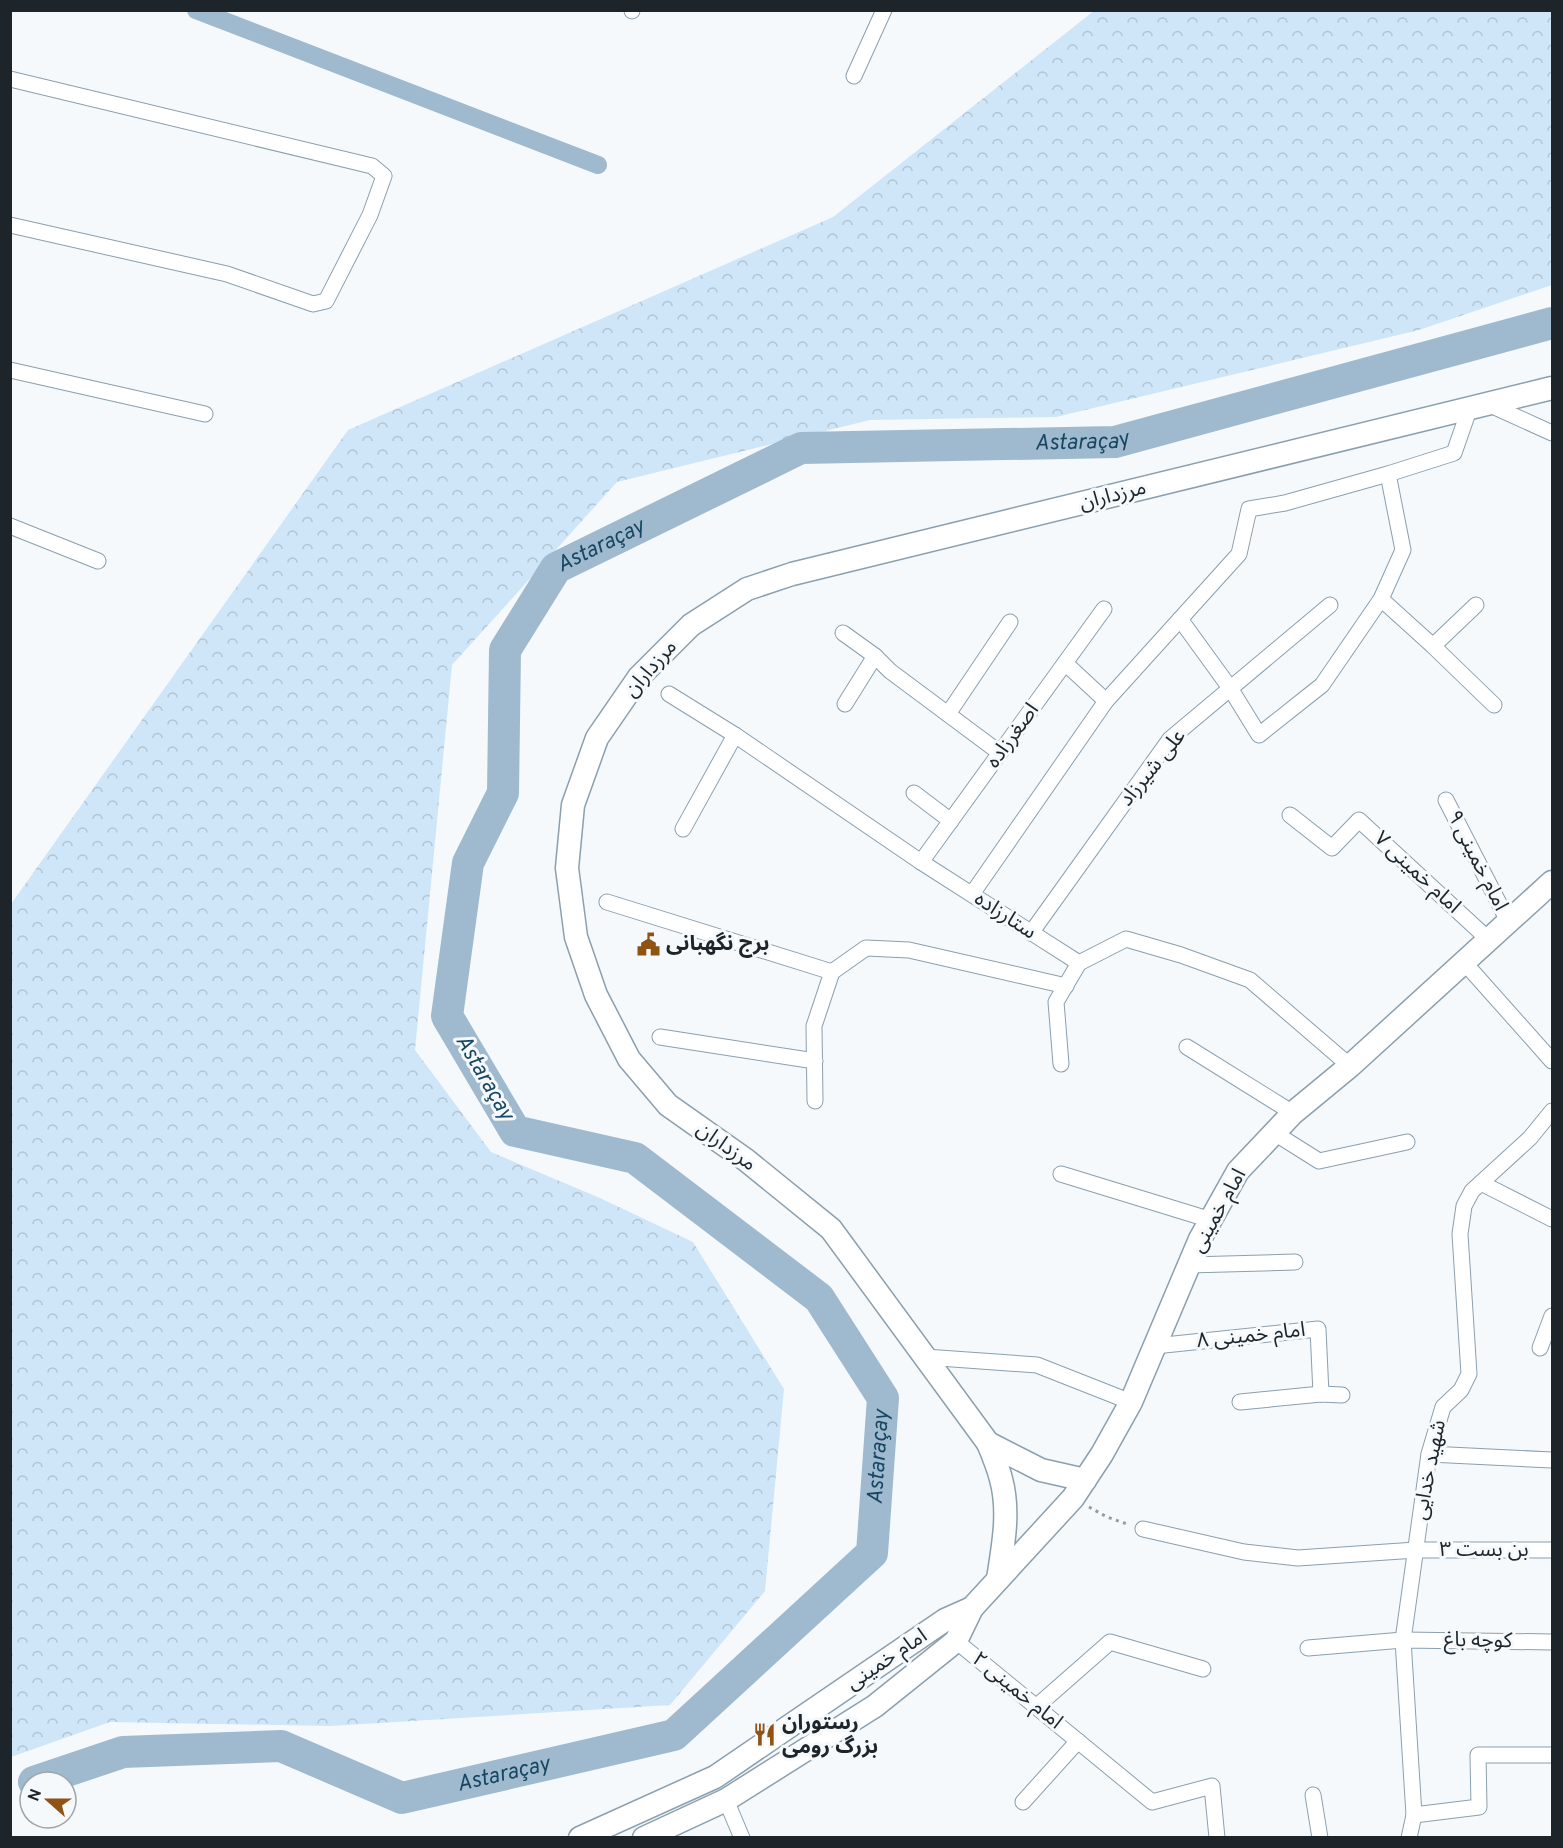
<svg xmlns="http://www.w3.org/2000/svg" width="1563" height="1848" font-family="Overpass,'Noto Sans Arabic',sans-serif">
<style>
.forest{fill:url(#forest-crowns)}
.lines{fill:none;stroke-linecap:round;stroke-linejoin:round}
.canal{stroke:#9fbace;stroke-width:18}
.river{stroke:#9fbace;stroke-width:32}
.street-casing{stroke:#8b9fae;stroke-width:17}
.secondary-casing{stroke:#8b9fae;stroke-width:25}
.path{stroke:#959b9f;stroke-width:3;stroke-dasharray:3 4.5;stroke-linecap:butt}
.street{stroke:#fff;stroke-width:15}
.secondary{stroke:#fff;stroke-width:22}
.labels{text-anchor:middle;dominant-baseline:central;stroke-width:6;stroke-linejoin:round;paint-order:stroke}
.street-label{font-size:21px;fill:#1d252b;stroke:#f5f9fc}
.poi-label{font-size:21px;font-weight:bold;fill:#1d252b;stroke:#f5f9fc;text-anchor:start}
.water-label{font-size:22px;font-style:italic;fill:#174663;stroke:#f5f9fc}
</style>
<defs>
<pattern id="forest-crowns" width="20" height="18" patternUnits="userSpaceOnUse" patternTransform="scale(1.5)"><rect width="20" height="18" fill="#cee6f8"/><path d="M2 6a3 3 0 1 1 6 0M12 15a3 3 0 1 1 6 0" fill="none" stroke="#b0c5d5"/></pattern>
</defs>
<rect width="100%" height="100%" fill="#f5f9fc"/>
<!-- forest -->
<polygon class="forest" points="1095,10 1552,11 1552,285 1419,330 1056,417 870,420 617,482 452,665 415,1050 491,1152 600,1198 693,1242 784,1389 765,1591 670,1705 330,1726 110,1722 11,1757 11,904 348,430 833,217"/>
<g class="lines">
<!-- canal -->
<polyline class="canal" points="196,10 598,165"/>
<!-- river -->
<path class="river" id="s1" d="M 34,1782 L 123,1752 L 281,1746 L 402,1798 L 674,1735 L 872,1553 L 883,1398 L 819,1298 L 635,1158 L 515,1131 L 447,1016 L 468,863 L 503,793 L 505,650 L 556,568 L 801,448 L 1115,442 L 1552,323"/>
<defs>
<g id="street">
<polyline points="632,11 632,10"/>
<polyline points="854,76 884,10"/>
<polyline points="10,79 372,166 384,176 370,215 326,301 313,304 227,274 10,225"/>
<polyline points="10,370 205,414"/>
<polyline points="1488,404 1552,433"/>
<polyline points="10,526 98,561"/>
<polyline points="1381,599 1433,646 1494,705"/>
<polyline points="1180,619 1230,688 1259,735 1322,685 1381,599 1403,550 1388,474 1454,453 1470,407"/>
<polyline points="843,633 875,656 890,671 1000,753"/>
<polyline points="1433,646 1476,605"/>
<polyline points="1065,663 1106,701"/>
<polyline points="669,694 735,735 921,862 1079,963"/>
<polyline points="845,704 875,656"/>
<polyline points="948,714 1010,622"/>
<polyline points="914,793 951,821"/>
<polyline points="1446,800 1508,921"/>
<polyline points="1290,815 1332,848 1359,820 1488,939"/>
<polyline points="683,829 735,735"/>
<polyline points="921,862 1104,609"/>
<polyline points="972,894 1106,701 1239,554 1249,509 1285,503 1388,474"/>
<polyline points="607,902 832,972"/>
<polyline points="1031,933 1170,739 1330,605"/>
<polyline points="1463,961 1552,1061"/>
<polyline points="1079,963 1126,939 1181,955 1250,980 1350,1066"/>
<polyline points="660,1037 815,1061"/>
<polyline points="1187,1047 1293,1113"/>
<polyline points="1061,1064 1056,1002 1079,963"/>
<polyline points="815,1101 814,1026 832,972 866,948 909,950 1066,986"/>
<polyline points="1273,1132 1319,1161 1407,1142"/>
<polyline points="1061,1174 1211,1220"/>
<polyline points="1481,1183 1552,1219"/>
<polyline points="1189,1265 1295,1262"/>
<polyline points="1155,1346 1318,1329 1321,1394"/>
<polyline points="1540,1348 1552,1316"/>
<polyline points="925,1357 1037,1365 1131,1402"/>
<polyline points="1240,1402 1321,1394 1342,1395"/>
<polyline points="1429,1454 1552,1460"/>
<polyline points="1143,1529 1244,1552 1298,1558 1416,1550 1552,1550"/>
<polyline points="956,1641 1152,1802 1212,1786 1217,1838"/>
<polyline points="1308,1648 1403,1640 1552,1642"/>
<polyline points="1036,1707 1110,1642 1203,1669"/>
<polyline points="1313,1795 1320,1838"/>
<polyline points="726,1800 742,1838"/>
<polyline points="1023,1802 1078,1741"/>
<polyline points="1414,1815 1479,1807 1478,1755 1552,1755"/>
<polyline points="1409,1838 1414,1815 1403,1640 1429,1454 1443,1407 1461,1390 1469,1374 1460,1234 1464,1206 1472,1191 1530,1138 1552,1111"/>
</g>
<g id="secondary">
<polyline points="988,1443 831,1229 746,1160 668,1105 629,1059 596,995 576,937 567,868 573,805 597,738 639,677 691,625 747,589 792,574 1552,388"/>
<path d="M 998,1579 C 1003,1546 1010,1512 1001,1479 C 998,1467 993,1455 988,1443 L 1041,1470 L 1085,1480"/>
<polyline points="580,1838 715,1777 945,1620 972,1608"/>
<polyline points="644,1838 726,1800 875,1706 956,1641 972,1608 1073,1498 1102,1454 1131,1402 1200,1239 1238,1171 1293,1113 1350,1066 1552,882"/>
</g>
</defs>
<!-- street casing -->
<use href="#street" class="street-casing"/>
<!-- secondary casing -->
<use href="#secondary" class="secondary-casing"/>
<!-- path -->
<polyline class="path" points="1089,1507 1107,1517 1130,1525"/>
<!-- street -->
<use href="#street" class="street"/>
<!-- secondary -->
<use href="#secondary" class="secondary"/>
</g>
<!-- icons -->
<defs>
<symbol id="civic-bare" viewBox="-9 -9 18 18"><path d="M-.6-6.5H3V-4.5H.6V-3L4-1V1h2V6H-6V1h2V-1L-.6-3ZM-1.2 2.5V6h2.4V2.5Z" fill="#8f5314" stroke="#f5f9fc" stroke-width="2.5" paint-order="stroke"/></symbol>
<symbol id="restaurant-bare" viewBox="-9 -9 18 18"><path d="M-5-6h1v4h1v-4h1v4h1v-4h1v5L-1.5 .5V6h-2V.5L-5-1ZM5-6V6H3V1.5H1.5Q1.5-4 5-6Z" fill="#8f5314" stroke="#f5f9fc" stroke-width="2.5" paint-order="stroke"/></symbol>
</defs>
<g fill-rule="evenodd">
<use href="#civic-bare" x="632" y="928" width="33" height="33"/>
<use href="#restaurant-bare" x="748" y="1718" width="33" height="33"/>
</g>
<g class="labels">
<!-- street labels -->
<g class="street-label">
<text transform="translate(1113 496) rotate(-14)">مرزداران</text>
<text transform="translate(651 669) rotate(-49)">مرزداران</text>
<text transform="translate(1013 736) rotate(-54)">اصغرزاده</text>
<text transform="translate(1153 768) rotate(-51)">علی شیرزاد</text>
<text transform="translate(1477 861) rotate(63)">امام خمینی ۹</text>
<text transform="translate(1417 873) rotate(43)">امام خمینی ۷</text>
<text transform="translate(1005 916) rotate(33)">ستارزاده</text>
<text transform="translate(726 1147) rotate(36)">مرزداران</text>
<text transform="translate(1219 1211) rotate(-61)">امام خمینی</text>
<text transform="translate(1251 1336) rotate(-6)">امام خمینی ۸</text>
<text transform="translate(1430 1470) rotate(-79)">شهید خدایی</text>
<text x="1484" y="1550">بن بست ۳</text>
<text transform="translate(1478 1641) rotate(1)">کوچه باغ</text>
<text transform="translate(887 1660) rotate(-34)">امام خمینی</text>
<text transform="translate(1017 1691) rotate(39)">امام خمینی ۲</text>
</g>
<!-- poi labels -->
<g class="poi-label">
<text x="666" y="944">برج نگهبانی</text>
<text x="782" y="1723">رستوران<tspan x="782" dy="24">بزرگ رومی</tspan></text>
</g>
<!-- water labels -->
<g class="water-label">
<text stroke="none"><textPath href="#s1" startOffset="2720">Astaraçay</textPath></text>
<text stroke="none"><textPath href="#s1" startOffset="2216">Astaraçay</textPath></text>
<text transform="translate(484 1078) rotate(60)">Astaraçay</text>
<text stroke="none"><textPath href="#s1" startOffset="1028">Astaraçay</textPath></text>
<text stroke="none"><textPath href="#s1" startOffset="488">Astaraçay</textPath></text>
</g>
</g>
<!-- border -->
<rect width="1563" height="1848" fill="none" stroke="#1d252b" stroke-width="24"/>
<!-- north arrow -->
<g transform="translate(48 1800) rotate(291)"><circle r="28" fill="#f5f9fc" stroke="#9fa4a8" stroke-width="1.5"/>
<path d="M0-4.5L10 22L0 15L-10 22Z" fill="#8f5314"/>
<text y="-9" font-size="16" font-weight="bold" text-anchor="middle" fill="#1d252b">N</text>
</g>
</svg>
